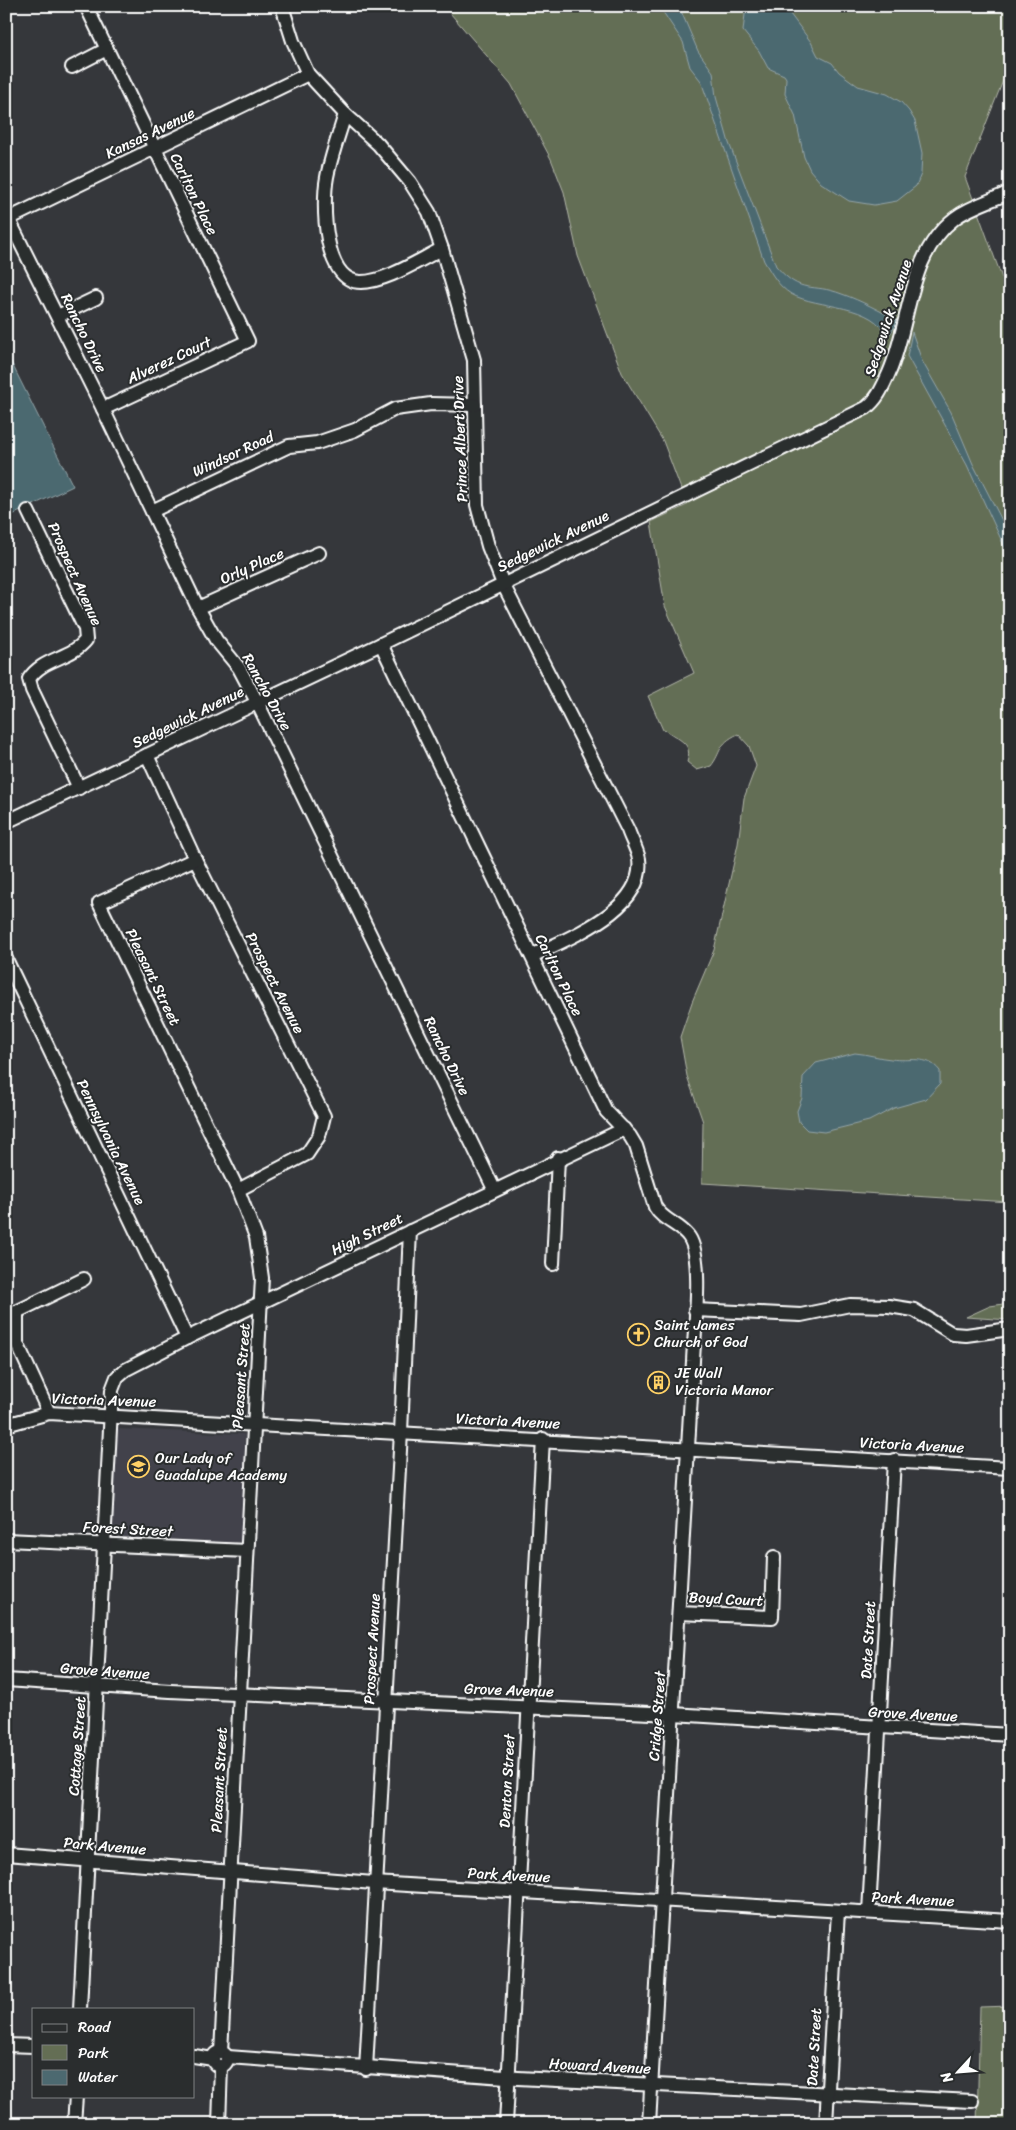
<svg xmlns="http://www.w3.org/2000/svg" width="1016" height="2130" font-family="Sriracha,sans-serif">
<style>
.built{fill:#42434b}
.green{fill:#646e54;stroke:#b2b6aa}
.water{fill:#4c6970;stroke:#94a5a9}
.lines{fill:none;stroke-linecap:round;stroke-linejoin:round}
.minor-casing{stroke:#fff;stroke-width:16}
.minor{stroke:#2a2d2e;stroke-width:12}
.labels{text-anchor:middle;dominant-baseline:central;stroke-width:4;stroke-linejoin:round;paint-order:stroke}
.street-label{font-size:15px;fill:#fff;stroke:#2a2d2e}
.poi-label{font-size:15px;fill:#fff;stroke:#2a2d2e;text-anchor:start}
</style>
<rect width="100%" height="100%" fill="#35373b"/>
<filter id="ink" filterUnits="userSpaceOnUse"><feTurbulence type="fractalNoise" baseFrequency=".02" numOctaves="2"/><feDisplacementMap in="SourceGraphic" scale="10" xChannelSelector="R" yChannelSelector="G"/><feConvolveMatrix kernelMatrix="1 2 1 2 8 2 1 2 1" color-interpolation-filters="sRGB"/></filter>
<g filter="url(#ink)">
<!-- built -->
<polygon class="built" points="115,1429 245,1434 241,1543 112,1536"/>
<!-- green -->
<g class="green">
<path d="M 444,6 L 1010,6 L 1010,63 L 965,177 L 1002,278 L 1010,283 L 1010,1202 L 702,1183 L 703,1122 L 687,1076 L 680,1037 L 692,1002 L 714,950 L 738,844 L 744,798 L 756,766 L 749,746 L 738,734 C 717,744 722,752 711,766 L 697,770 L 687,762 C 693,744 681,741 667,731 L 663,730 L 648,696 L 694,673 L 665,606 L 651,522 L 687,505 L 663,441 L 622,373 L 578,256 L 564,192 L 551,159 L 511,84 Z"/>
<polygon points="1010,1303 1010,1320 966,1317 990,1306"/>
<polygon points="1010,2006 1010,2124 977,2124 980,2007"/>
</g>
<!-- water -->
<g class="water">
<path d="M 659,6 L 677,6 L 681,11 L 698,51 L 713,72 L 716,97 L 729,143 L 776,266 C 802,296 811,282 842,294 C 862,301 880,311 899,321 L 887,338 C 876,303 817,309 791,294 C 778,286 772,274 764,261 L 701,81 L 690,67 L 683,42 Z"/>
<polygon points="746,6 784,6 811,42 818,56 832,63 839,72 858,86 887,94 901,102 909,111 915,121 922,153 921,174 916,186 897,201 874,205 849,201 821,183 810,170 804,157 795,115 785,94 786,78 784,75 768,68 759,51 743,31"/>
<polygon points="912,332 922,361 951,412 973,464 1010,536 1010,559 967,465 907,356"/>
<polygon points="6,352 73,486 6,518"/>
<path d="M 855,1053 C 868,1054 879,1058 891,1059 C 909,1062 927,1054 940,1071 L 940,1084 L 926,1099 L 894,1108 L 869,1121 L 824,1132 L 807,1130 L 799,1122 L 797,1111 L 802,1098 L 803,1077 L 816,1063 Z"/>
</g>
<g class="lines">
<defs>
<g id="minor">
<polyline points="86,6 248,341 103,409"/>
<path d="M 282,6 L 293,41 L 308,74 L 345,114 L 378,144 L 410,182 L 429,212 L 442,249 L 474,360 L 477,505 L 488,546 L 503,584 L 628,830 C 631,839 637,849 639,859 C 646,910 567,938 532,956"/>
<polyline points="72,67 107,49"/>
<path d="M 345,114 C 339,135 331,156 327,177 C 322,203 323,282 361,282 C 386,282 419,260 442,249"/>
<polyline points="6,214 103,409 198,608 216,640 239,668 257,702 494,1189"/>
<polyline points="6,220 308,74"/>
<polyline points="58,316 96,298"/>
<path d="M 28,511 L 85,629 L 86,640 C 71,659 42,658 29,679 L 32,690 L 79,788"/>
<polyline points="152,511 289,446 317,443 355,430 395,409 431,404 475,405"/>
<polyline points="198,608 319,553"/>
<path d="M 381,644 L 606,1111 L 630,1136 L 636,1146 L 655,1207 C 663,1221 680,1224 689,1237 C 704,1259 694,1332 693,1361 L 649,2124"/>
<polyline points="147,755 195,859 324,1116 319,1136 307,1154 238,1190"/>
<path d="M 6,822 L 381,644 L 866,408 C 878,399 883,386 889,373 C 911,323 907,255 955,218 C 971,206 991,201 1010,192"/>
<polyline points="195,859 99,903 238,1190 256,1237 262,1278 221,2052"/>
<polyline points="6,959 187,1338"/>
<polyline points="553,1264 558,1158"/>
<polyline points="695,1310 801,1315 850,1305 889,1306 914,1310 953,1334 966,1335 1010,1329"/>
<polyline points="17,1312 17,1343 49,1413"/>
<polyline points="6,1317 84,1279"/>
<polyline points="6,1425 49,1413 1010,1468"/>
<polyline points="6,1540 247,1551"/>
<polyline points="679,1613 772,1617 774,1557"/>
<polyline points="6,1680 170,1691 673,1714 1010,1735"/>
<polyline points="6,1854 374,1883 1010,1921"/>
<polyline points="869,1912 894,1460"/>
<polyline points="80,2009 112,1390 117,1377 125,1370 187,1338 624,1129"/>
<polyline points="6,2045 34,2046"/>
<circle cx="220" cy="2059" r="7"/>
<polyline points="194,2056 213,2059"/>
<polyline points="228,2057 518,2078 972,2101"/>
<polyline points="366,2069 401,1432 410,1231"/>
<polyline points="74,2124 76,2096"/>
<polyline points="219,2124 221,2066"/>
<polyline points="506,2124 543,1439"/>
<polyline points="826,2124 838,1911"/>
</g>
</defs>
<!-- minor casing -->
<use href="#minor" class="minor-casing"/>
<!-- minor -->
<use href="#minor" class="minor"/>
</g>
</g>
<!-- icons -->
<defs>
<symbol id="church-ring" viewBox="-11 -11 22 22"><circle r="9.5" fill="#2a2d2e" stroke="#ffd166" stroke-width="1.5"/><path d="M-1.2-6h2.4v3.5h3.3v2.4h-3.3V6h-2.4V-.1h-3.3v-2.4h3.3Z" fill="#ffd166"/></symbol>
<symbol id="building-ring" viewBox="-11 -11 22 22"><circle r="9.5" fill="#2a2d2e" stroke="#ffd166" stroke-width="1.5"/><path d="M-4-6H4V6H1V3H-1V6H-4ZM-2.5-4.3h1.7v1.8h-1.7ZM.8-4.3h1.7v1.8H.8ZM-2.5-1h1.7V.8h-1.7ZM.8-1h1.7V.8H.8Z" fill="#ffd166"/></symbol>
<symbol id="school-ring" viewBox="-11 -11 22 22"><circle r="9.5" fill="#2a2d2e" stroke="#ffd166" stroke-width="1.5"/><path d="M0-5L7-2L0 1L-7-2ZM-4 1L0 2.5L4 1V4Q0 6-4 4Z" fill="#ffd166"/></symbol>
</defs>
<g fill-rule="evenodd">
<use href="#church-ring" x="626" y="1322" width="25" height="25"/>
<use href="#building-ring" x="646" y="1370" width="25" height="25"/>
<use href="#school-ring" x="126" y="1454" width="25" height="25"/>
</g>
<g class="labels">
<!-- street labels -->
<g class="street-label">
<text transform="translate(150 133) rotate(-26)">Kansas Avenue</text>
<text transform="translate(194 194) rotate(64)">Carlton Place</text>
<text transform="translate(888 318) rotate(-72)">Sedgewick Avenue</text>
<text transform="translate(84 333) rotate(64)">Rancho Drive</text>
<text transform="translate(169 360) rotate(-25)">Alverez Court</text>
<text transform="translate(460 439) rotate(-92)">Prince Albert Drive</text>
<text transform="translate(233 454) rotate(-25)">Windsor Road</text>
<text transform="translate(553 541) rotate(-26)">Sedgewick Avenue</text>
<text transform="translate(252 566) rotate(-24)">Orly Place</text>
<text transform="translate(75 574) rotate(66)">Prospect Avenue</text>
<text transform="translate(267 692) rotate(61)">Rancho Drive</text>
<text transform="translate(188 717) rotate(-26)">Sedgewick Avenue</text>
<text transform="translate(559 975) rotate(64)">Carlton Place</text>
<text transform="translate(153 977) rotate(64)">Pleasant Street</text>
<text transform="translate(275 983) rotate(63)">Prospect Avenue</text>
<text transform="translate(447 1056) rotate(64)">Rancho Drive</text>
<text transform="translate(111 1142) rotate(64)">Pennsylvania Avenue</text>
<text transform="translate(367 1234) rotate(-26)">High Street</text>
<text transform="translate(241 1376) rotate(-86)">Pleasant Street</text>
<text transform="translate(104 1400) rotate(2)">Victoria Avenue</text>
<text transform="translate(508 1421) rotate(3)">Victoria Avenue</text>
<text transform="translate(912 1445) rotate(3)">Victoria Avenue</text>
<text transform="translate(128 1529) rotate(3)">Forest Street</text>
<text transform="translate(726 1599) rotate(3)">Boyd Court</text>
<text transform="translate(868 1640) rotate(-87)">Date Street</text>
<text transform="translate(372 1649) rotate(-87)">Prospect Avenue</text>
<text transform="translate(105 1671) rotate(4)">Grove Avenue</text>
<text transform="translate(509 1690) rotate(2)">Grove Avenue</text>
<text transform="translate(913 1714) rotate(3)">Grove Avenue</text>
<text transform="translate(657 1716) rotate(-86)">Cridge Street</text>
<text transform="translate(77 1746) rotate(-86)">Cottage Street</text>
<text transform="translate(219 1780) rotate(-87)">Pleasant Street</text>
<text transform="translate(507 1781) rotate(-87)">Denton Street</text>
<text transform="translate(105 1846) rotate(5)">Park Avenue</text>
<text transform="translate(509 1875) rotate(3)">Park Avenue</text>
<text transform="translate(913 1899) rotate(3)">Park Avenue</text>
<text transform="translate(814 2047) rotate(-87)">Date Street</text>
<text transform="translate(600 2066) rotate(3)">Howard Avenue</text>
</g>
<!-- poi labels -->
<g class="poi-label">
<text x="654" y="1325">Saint James<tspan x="654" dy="17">Church of God</tspan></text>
<text x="675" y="1373">JE Wall<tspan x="675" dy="17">Victoria Manor</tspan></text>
<text x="155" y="1458">Our Lady of<tspan x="155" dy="17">Guadalupe Academy</tspan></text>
</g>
</g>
<!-- margin -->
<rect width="1016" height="2130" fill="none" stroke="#2a2d2e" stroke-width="25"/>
<rect x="12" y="12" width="991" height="2105" fill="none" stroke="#fff" stroke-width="2" filter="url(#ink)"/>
<!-- legend -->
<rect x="32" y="2008" width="162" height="90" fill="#2a2d2e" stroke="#7f8182"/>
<rect x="42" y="2024" width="25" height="8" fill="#2a2d2e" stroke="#7f8182"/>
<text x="78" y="2032" font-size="15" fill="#ffffff">Road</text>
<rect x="42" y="2045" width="25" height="15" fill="#646e54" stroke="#7f8182"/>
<text x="78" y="2058" font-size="15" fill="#ffffff">Park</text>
<rect x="42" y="2070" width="25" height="15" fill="#4c6970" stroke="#7f8182"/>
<text x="78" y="2082" font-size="15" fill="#ffffff">Water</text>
<!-- north arrow -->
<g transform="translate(958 2072) rotate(244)" stroke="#2a2d2e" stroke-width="4" paint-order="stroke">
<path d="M0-4L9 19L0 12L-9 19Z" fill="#ffffff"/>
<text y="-8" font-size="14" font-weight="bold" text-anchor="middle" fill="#ffffff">N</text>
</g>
</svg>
